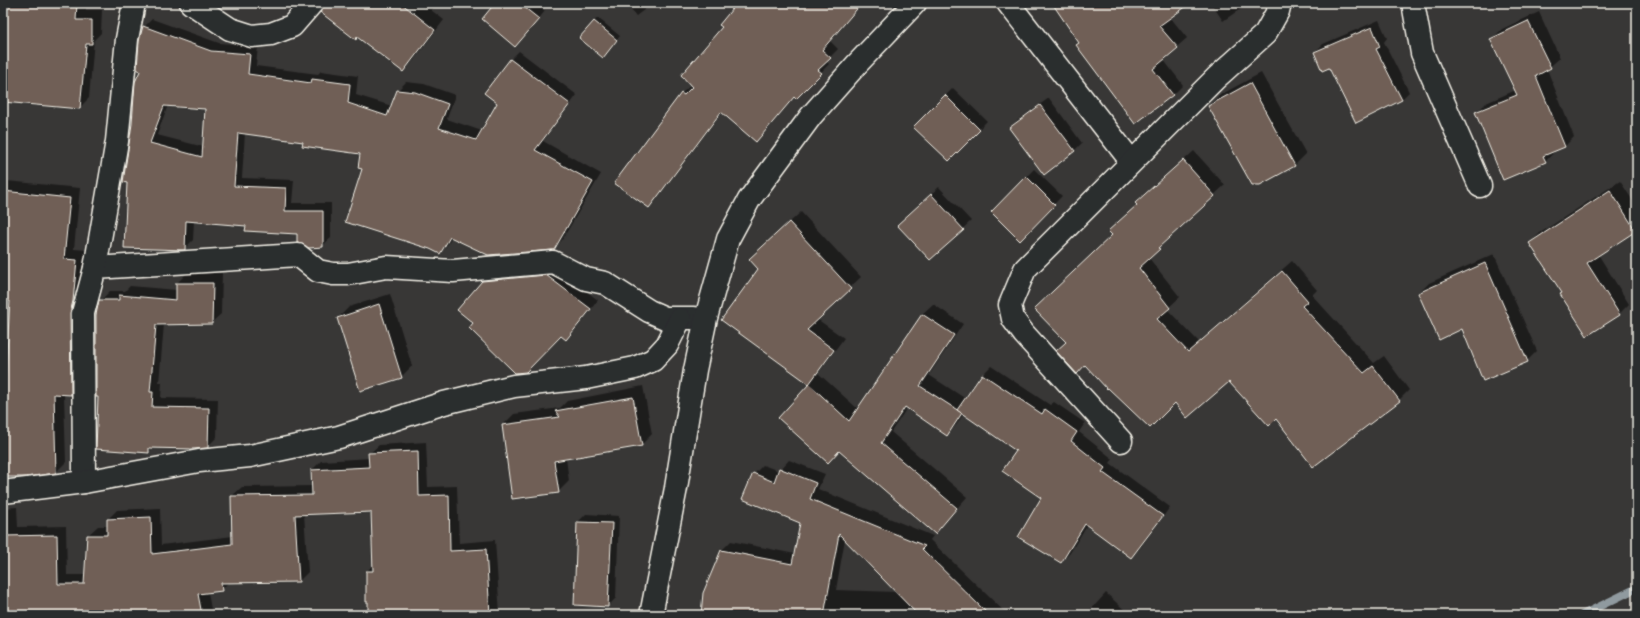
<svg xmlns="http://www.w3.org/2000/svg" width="1640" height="618" font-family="'Playpen Sans',sans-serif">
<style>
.shadow{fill:#0007;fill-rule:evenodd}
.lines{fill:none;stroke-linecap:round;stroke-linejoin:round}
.stream{stroke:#909a9f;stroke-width:8}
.building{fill:#6f5f57;stroke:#f4f1e8;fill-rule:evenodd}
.minor-casing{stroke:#f4f1e8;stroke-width:25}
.minor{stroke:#2a2d2e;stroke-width:22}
</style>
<rect width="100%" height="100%" fill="#383736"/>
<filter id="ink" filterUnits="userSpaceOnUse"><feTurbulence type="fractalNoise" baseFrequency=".025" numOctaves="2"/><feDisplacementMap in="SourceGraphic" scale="8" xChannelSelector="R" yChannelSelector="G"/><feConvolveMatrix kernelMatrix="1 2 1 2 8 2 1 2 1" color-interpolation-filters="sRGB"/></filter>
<g filter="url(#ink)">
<!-- shadow -->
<g class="shadow">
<polygon points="3,3 86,3 86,10 102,10 101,33 94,40 89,98 79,108 3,101"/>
<polygon points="329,3 440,3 431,10 444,20 412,62 403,70 358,37 356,39"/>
<polygon points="497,3 544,3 540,7 545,11 523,38"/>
<polygon points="625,3 653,3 636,16"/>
<polygon points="738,3 862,3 830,41 838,49 826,61 829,64 796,98 794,97 764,132 722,112 657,198 648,207 615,182 682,93 691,85"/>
<polygon points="1054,3 1189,3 1170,17 1187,38 1163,59 1183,85 1173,95 1135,122"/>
<polygon points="1211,3 1249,3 1223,21"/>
<polygon points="1539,12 1560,58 1547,69 1574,137 1564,147 1555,150 1555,151 1545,162 1476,113 1486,103 1516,90 1492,39 1502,29"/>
<polygon points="598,18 620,36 606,53 594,21"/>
<path d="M 152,19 L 219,43 L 258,46 L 256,66 L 318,74 L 321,71 L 358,76 L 356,95 L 392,106 L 398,90 L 406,82 L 424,84 L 455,95 L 447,119 L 482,131 L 498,103 L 485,93 L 511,59 L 519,51 L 577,95 L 543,141 L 601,174 L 562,240 L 554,249 L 452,237 L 448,244 L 440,253 L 363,168 L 361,153 L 304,141 L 245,133 L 242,178 L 294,180 L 292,203 L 331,203 L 331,238 L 322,246 L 298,233 L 247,225 L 194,221 L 193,240 L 184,249 L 125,247 L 144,27 ZM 168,105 L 206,108 L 204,147 L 157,135 Z"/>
<polygon points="1379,20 1387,38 1384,42 1409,92 1401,100 1330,67 1315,52 1323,44"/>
<polygon points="1261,73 1306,154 1295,165 1254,187 1209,106 1220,95"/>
<polygon points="953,88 987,121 949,160 915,127"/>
<polygon points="1049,98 1082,143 1074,151 1010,128 1018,120"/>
<polygon points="1194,151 1225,185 1168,237 1169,238 1149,258 1180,297 1167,309 1199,342 1292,261 1317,290 1312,295 1374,363 1384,356 1409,390 1399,400 1276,418 1229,380 1175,402 1067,342 1113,235 1109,231 1138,204 1147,193"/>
<polygon points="1034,169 1062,196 1020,239 992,212"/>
<polygon points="7,181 80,188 74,249 87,250 83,290 81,384 71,394 64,394 66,462 56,472 3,476 3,320 64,319 64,305 3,299 3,185"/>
<polygon points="1620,181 1637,207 1637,228 1598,254 1629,304 1619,314 1587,335 1563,292 1530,243 1540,233"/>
<polygon points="939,187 971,221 930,259 906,217"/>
<polygon points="801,212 861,277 817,319 844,338 818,373 858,409 922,314 933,304 963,324 929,375 966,399 983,374 991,366 1050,405 1054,402 1085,423 1079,432 1113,459 1110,463 1170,507 1140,548 1131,557 1087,525 1070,553 1061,562 1042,498 1017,450 964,413 957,424 947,435 907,408 891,432 967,497 935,533 839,450 780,417 810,384 722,320 759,269 761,248"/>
<polygon points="1494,254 1537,351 1527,361 1462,328 1419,293 1429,283"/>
<polygon points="554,267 598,300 574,331 566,339 561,335 475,323 482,282 491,273"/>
<polygon points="187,273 222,273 221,314 211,323 164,324 159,383 162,383 161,398 218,399 217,437 207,447 153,447 148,452 100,301 110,291 125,291 130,286 177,290 177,283"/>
<polygon points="390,294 412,366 401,377 338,318 349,307"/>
<polygon points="643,386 652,434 641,445 566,458 569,481 558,492 503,425 514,414 560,408 567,401"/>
<polygon points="426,442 428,487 457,486 459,543 495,540 500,615 368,615 367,571 374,564 372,511 304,514 308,572 299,581 229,582 221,590 208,592 212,615 3,615 3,508 17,507 18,527 66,526 67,575 85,575 88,535 98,526 108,526 108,519 117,510 160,508 161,545 233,536 232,496 242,487 312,486 312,470 321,461 370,458 369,454 379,445"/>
<path d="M 789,460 L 825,474 L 818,489 L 933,536 L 930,540 L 1008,615 L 924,615 L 914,605 L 914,615 L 702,615 L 722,550 L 731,541 L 795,554 L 801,523 L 754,474 L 763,465 L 779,471 ZM 845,539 L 897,592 L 836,590 Z"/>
<polygon points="586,514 619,516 616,598 608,606 578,522"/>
<polygon points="1106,593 1130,615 1086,615"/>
</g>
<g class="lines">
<!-- stream -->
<polyline class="stream" points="1582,615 1637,588"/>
</g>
<!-- building -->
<g class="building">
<polygon points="3,3 77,3 76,20 92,20 92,44 86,44 80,109 3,102"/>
<polygon points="324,3 401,3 435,30 403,72 357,37 356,40 320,12"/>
<polygon points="495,3 519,3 539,19 515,47 482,19"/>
<polygon points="737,3 862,3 822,50 831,58 818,70 822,73 796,99 794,97 756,142 721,112 649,208 614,183 681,93 684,95 692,87 681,75 722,27 719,25"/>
<polygon points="1052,3 1191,3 1159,26 1178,48 1153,69 1173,95 1135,124 1076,45 1079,43"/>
<polygon points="594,21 617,40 603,58 579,38"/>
<polygon points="1528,21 1551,68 1536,76 1565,147 1543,156 1546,162 1503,180 1475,112 1517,95 1490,39"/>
<path d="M 143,26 L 211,51 L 250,54 L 248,74 L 311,83 L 312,79 L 350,84 L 348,103 L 387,116 L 397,90 L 415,92 L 448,104 L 439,128 L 476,140 L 497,103 L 484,93 L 510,59 L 570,104 L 535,150 L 593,182 L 554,250 L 488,255 L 450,237 L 440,254 L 430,249 L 345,222 L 362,169 L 358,168 L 360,154 L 302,146 L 303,142 L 238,133 L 234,186 L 286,188 L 285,211 L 323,211 L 323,247 L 309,248 L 297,243 L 297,234 L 245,231 L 246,226 L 186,221 L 185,250 L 124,248 L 127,183 L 123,182 L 132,124 L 135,82 L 140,71 L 137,69 L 139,41 ZM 164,106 L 205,109 L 202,157 L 150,143 Z"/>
<polygon points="1372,27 1380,47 1376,49 1402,100 1356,123 1329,68 1322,71 1314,52"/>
<polygon points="1250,83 1295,166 1260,185 1252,185 1208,106"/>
<polygon points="945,95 980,130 949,161 913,127"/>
<polygon points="1040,105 1075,151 1044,175 1009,128"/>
<polygon points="1183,160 1215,196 1158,248 1160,249 1139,268 1170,308 1157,319 1188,352 1282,271 1308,301 1302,306 1364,373 1373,366 1400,401 1313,467 1276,419 1269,426 1229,382 1187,418 1175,403 1150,428 1108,388 1107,389 1085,365 1077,374 1056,351 1066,342 1034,309 1112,235 1108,231 1137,205 1135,203"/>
<polygon points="1026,176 1055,205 1020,241 991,212"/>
<polygon points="1610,190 1636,231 1587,263 1620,315 1587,336 1560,294 1562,293 1529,243"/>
<polygon points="3,191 70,198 64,259 77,260 73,301 70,313 71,395 54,394 56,473 25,477 3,477 3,403 4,403 10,301 3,300"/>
<polygon points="931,194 964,230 930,260 897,225"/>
<polygon points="789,222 851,289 807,330 834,350 809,384 721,320 758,269 749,259"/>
<polygon points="1485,263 1528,362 1483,381 1462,329 1439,340 1418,293"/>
<polygon points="546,275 591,309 566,340 561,336 526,372 515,373 469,328 473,323 457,310 482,281"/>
<polygon points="176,283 213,283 212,324 156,325 150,392 153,392 152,407 209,408 208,448 193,449 149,448 149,453 96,449 98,397 96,397 96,315 99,300 119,300 119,295 176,300"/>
<polygon points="379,304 402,378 360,391 337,318"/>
<polygon points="922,314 954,335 920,386 962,413 947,436 905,407 881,443 957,508 935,534 839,451 828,463 778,418 809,384 849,421"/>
<polygon points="982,374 1042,414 1045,409 1077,432 1071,441 1105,468 1102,472 1163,516 1131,558 1085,524 1061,563 1018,537 1041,498 1002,471 1016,451 957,410"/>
<polygon points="633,397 642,446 554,461 559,493 512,499 502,425 560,417 555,411"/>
<polygon points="418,451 419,496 449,495 450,551 486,549 490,615 368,615 368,602 366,602 366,571 373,571 371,512 295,515 299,582 221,583 222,591 198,594 202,615 3,615 3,536 57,535 58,584 84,584 87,535 107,535 107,519 151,517 152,554 232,544 231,496 312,495 311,470 369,467 368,453"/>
<polygon points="779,468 816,483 810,499 925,546 922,549 989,615 918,615 839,534 824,615 701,615 703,593 721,550 792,564 800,523 742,499 753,473 774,482"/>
<polygon points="577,522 612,523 608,607 574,605"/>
</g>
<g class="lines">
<defs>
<g id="minor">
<polyline points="191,3 230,29 252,36 271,34 292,26 312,3"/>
<polyline points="1008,3 1131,161"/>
<polyline points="1413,3 1422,53 1480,186"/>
<polyline points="95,268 298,255 318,271 333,274 348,274 386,267 453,271 553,262 586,279 605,283 649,311 665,318 694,318"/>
<polyline points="1121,441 1024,334 1013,319 1010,305 1025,269 1216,78 1265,34 1278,11 1280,3"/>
<polyline points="84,482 83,313 95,268 117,141 127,39 134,3"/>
<polyline points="3,492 84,482 199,461 250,456 339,437 444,403 514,386 586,378 635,368 653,360 667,345 680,319"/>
<polyline points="651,615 676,488 695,370 706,318 728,239 749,200 811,116 857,64 915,3"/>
</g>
</defs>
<!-- minor casing -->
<use href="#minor" class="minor-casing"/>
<!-- minor -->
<use href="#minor" class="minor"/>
</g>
</g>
<!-- margin -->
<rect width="1640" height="618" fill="none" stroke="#2a2d2e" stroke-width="16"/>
<rect x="8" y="8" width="1624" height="602" fill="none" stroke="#f4f1e8" stroke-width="1.5" filter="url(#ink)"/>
</svg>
